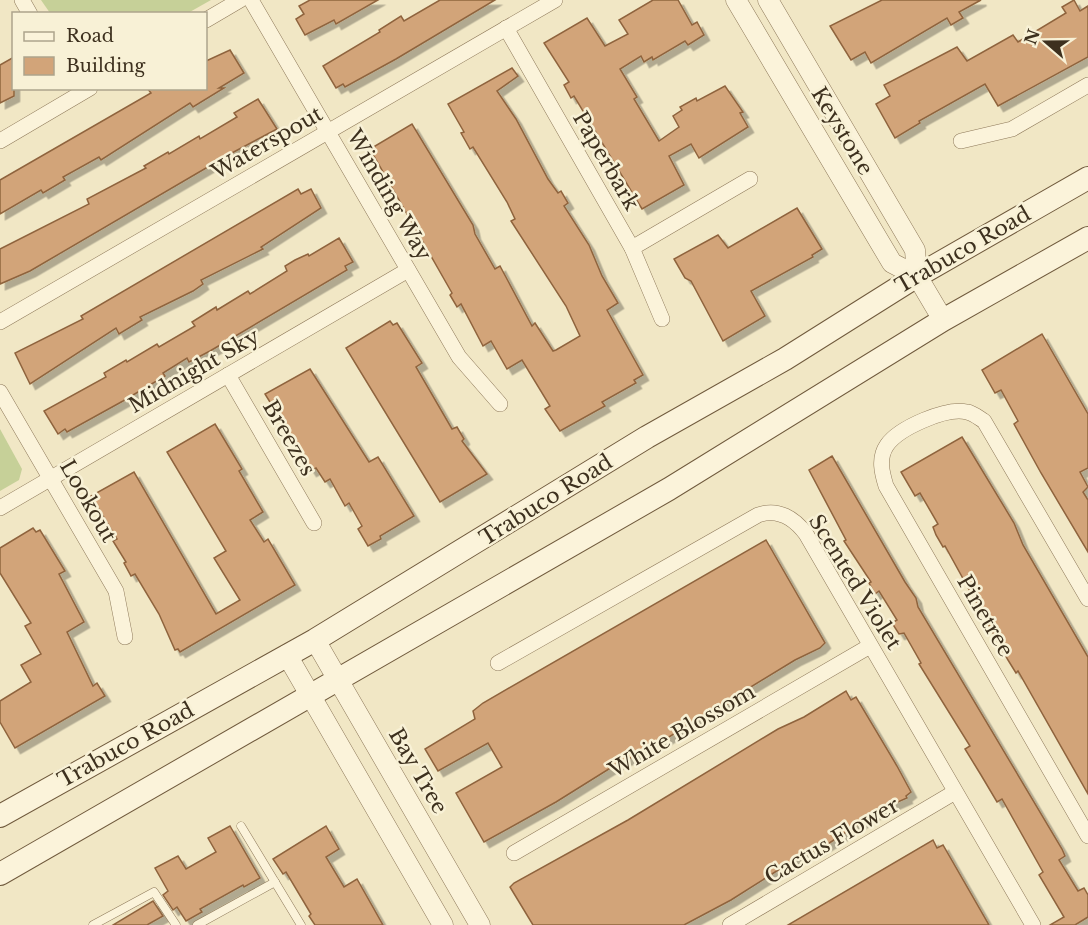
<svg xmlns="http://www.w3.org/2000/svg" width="1088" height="925" font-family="'Libre Baskerville',serif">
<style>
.green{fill:#c6d098}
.building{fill:#d2a479;stroke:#8f643e;stroke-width:1.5;filter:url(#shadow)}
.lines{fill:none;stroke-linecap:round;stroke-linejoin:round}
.service-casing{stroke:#8e795a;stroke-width:9}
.minor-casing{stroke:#8e795a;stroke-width:16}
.tertiary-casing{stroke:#8e795a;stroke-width:21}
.secondary-casing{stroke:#705a3d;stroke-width:24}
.service{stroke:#fbf3da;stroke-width:8}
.minor{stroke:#fbf3da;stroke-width:15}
.tertiary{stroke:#fbf3da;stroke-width:20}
.secondary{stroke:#fbf3da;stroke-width:22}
.labels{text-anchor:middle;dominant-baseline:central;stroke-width:5;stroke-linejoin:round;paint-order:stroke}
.street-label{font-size:21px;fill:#3d301e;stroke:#f8f1d6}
</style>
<defs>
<filter id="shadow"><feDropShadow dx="5.5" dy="5.5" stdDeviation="0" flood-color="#0004"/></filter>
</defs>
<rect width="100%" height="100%" fill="#f1e7c5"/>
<!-- green -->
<g class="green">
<polygon points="41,0 211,0 188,13 50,13"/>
<polygon points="0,429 22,469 19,480 0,491"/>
</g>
<!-- building -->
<g class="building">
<polygon points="310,0 378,0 336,24 334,20 305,35 296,19 304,14 299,6"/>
<polygon points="440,0 495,0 396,59 345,87 343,84 336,88 323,66 380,32 379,30 401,16 404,21"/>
<polygon points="653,0 678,0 692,25 697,22 704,35 688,45 685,41 653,60 652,57 644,62 641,56 620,69 637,97 634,99 659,141 679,127 673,116 682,110 680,107 696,98 697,101 725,86 743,112 740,113 748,127 699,158 691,144 669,156 684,185 642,209 574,96 571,98 564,85 569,82 544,43 587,18 605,46 628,34 619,20"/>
<polygon points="882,0 981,0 959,12 963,18 951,25 947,18 871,63 865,52 851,60 830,26"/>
<polygon points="1074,0 1080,11 1088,6 1088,57 998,106 985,84 919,121 920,123 895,138 876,104 890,96 884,85 957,47 967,61 1013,35 1018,42 1066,13 1062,7"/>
<polygon points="230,50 244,73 219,88 224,88 193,107 190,103 101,160 99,157 63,177 65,180 43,193 41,190 0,214 0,180 151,93 147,88 206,88 206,61"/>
<polygon points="14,57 14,96 0,103 0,65"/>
<polygon points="512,68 518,76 497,91 516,119 548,179 558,193 561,191 568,203 564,206 589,245 602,276 618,303 607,310 643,375 634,380 636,383 602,402 605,406 560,431 545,409 550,406 522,360 507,369 491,341 483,346 461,304 457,307 450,295 452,293 370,149 412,124 473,225 475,234 495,269 500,266 532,326 535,323 553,351 556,350 580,336 566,306 511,221 515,219 507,202 473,147 470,149 461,133 464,132 448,104"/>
<polygon points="258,99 277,129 230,154 30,271 0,284 0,249 89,204 87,199 146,168 144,166 168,152 169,154 199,136 200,139 237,117 234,113"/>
<polygon points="298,189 301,194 311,189 321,208 261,247 263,249 201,280 203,284 193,291 140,317 142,320 119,334 116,328 30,384 15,353 83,319 81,316"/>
<polygon points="797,208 822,249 812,255 813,257 751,291 765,316 723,341 691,281 685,278 674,259 718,235 728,248"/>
<polygon points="339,238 353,262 345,266 347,270 210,351 189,362 187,358 163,373 165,376 123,401 67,432 65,429 58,434 44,411 106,377 104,373 126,360 127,362 157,344 159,347 195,326 192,322 216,307 217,310 248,291 250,294 287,271 285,266 295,260 308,254 309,256"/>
<polygon points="390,321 393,325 397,323 422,363 416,367 452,429 457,427 464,439 462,441 487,474 440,502 346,348"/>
<polygon points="1042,334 1088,414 1088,468 1080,472 1088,487 1083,492 1088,500 1088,552 1041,473 1014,424 1018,421 1001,390 995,393 982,370"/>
<polygon points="310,369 369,462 378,457 414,516 380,536 381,539 368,546 358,529 362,526 349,503 345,506 330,479 325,482 316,468 311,471 291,440 286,428 288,427 275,405 273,407 265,394"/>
<polygon points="215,424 242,469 239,471 263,512 250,520 264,542 268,539 295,585 180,652 178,649 175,650 159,614 135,574 131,576 124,563 126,562 113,541 117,539 91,496 134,472 216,614 240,600 214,558 226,551 167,452"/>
<polygon points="962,437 1014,523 1023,545 1088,657 1088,794 1018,671 1016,673 1008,660 945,546 943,547 936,535 933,527 938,524 920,493 915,496 901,472"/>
<polygon points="832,456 905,582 916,598 918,607 1062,849 1065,856 1059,860 1078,891 1084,888 1088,895 1088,917 1075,925 1050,925 1064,917 1039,875 1043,872 1002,799 997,802 981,775 965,749 970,746 919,664 921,663 904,633 899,634 892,623 897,620 879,591 875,594 869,583 871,582 844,541 846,540 809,470"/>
<polygon points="33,528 36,532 40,530 65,571 59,574 84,622 67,632 93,686 97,683 105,696 15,748 0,722 0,701 31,682 21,665 41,654 25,626 31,623 0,573 0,548"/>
<polygon points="766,540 825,643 820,648 795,660 731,699 733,701 676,730 677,732 645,752 620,762 556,802 484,842 456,793 502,767 488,743 438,771 425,749 475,719 473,711 483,703"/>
<polygon points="846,691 851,700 856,697 897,766 911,792 906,796 907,798 882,809 820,849 794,860 731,900 684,925 533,925 510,887 514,883 628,820 778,729 804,717"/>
<polygon points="230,826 260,878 244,887 243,885 200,909 202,912 186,921 177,907 173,910 163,895 168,891 155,868 178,856 186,869 216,852 208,838"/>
<polygon points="326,826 339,849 326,857 344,887 357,879 383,925 315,925 309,916 311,914 286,872 283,874 273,859"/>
<polygon points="933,840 937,848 943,845 989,925 788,925"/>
<polygon points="153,901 163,916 147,925 113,925"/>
</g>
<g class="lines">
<defs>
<g id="service">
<polyline points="241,826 301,925"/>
<polyline points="93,925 154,892 176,925"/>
<polyline points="197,925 275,882"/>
</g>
<g id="minor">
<polyline points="22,0 30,14"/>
<polyline points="251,0 459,357 500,404"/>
<polyline points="206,20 240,0"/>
<polyline points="506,28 632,248 662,319"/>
<polyline points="0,141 90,88"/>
<polyline points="961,141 1012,129 1088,85"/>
<polyline points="632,248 750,179"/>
<polyline points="0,322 555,0"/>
<polyline points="228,375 314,523"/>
<polyline points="0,392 116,591 125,637"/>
<polyline points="0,508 408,270"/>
<path d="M 1088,599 L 984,421 C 979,418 973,413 967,412 C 946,407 899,428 887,445 C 878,458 882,473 886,486 L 1088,836"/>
<path d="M 498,663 L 758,515 C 778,508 794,518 806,534 L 1033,925"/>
<polyline points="514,853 870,646"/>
<polyline points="730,925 955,792"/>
</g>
<g id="tertiary">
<polyline points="736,0 892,263 917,276"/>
<polyline points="768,0 915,250 917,276 943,320"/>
<polyline points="315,640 480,925"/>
<polyline points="287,655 443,925"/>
</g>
<g id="secondary">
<polyline points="0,816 315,640 647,437 785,359 917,276 1088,178"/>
<polyline points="0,874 669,489 943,320 1088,238"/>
</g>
</defs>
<!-- service casing -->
<use href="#service" class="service-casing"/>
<!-- minor casing -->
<use href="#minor" class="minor-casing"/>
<!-- tertiary casing -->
<use href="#tertiary" class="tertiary-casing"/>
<!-- secondary casing -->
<use href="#secondary" class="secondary-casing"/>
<!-- service -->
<use href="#service" class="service"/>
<!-- minor -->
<use href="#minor" class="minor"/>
<!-- tertiary -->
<use href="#tertiary" class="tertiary"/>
<!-- secondary -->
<use href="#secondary" class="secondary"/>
</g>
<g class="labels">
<!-- street labels -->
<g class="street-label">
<text transform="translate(842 131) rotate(59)">Keystone</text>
<text transform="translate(267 143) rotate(-30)">Waterspout</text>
<text transform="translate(606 161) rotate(60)">Paperbark</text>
<text transform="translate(389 195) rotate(60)">Winding Way</text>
<text transform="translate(963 250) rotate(-30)">Trabuco Road</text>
<text transform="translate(194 371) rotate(-30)">Midnight Sky</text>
<text transform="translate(289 438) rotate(60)">Breezes</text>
<text transform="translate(546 500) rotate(-32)">Trabuco Road</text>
<text transform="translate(88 501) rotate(60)">Lookout</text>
<text transform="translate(855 582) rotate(58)">Scented Violet</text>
<text transform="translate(985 616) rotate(60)">Pinetree</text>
<text transform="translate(682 731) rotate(-30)">White Blossom</text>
<text transform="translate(126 745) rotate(-29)">Trabuco Road</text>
<text transform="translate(418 771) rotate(60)">Bay Tree</text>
<text transform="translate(832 841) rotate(-30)">Cactus Flower</text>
</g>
</g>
<!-- legend -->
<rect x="12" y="12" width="195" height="78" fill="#f8f1d6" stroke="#ada48c" stroke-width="1.5"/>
<rect x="24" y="32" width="30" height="9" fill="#fbf3da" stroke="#ada48c" stroke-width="1.5"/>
<text x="66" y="42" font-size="18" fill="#3d301e">Road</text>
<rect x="24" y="57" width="30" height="18" fill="#d2a479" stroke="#ada48c" stroke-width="1.5"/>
<text x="66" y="72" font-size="18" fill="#3d301e">Building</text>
<!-- north arrow -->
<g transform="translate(1046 42) rotate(290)" stroke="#f8f1d6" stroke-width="4.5" paint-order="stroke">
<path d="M0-4.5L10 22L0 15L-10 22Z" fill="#3d301e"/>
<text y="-9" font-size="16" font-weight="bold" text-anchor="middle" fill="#3d301e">N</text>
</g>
</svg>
